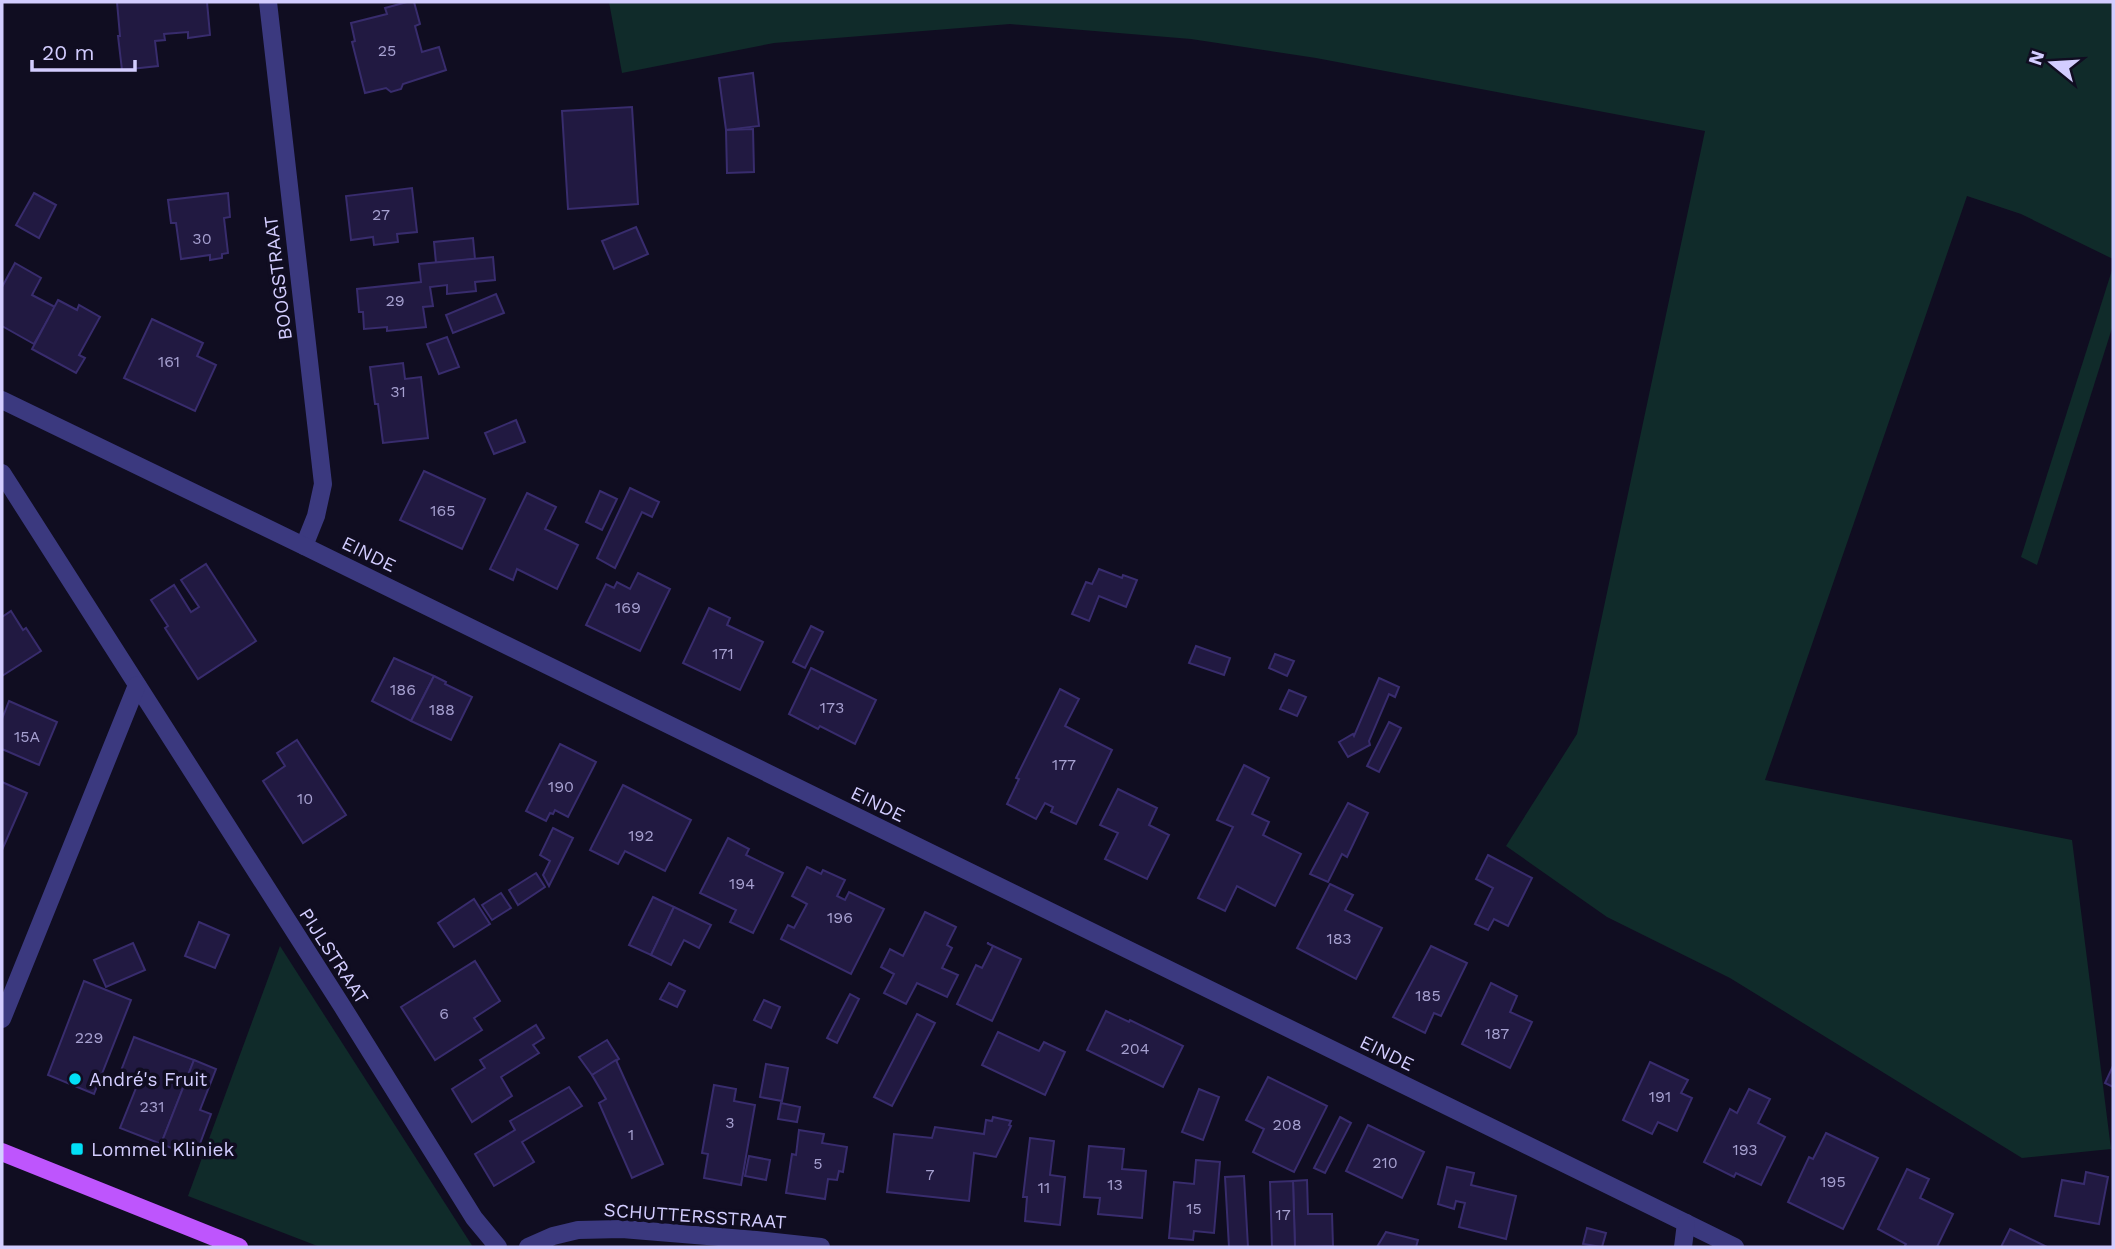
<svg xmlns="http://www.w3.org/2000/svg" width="2115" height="1249" font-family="'Work Sans',sans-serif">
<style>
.green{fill:#102b2a}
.building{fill:#211941;stroke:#382c6d;stroke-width:2}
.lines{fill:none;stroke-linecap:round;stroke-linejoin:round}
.minor{stroke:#3b397f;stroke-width:18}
.major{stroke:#be55fd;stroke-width:18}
.poi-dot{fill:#02dff6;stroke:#100d21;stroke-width:2.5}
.labels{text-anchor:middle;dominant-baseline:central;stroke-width:7;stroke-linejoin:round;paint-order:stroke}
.number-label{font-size:16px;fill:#a6a0d0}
.street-label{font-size:19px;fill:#d3cdff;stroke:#100d21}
.poi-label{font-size:19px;fill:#d3cdff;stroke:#100d21;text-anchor:start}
</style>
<rect width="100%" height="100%" fill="#100d21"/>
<!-- green -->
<g class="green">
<polygon points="609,2 2113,2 2113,259 2021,214 1967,196 1765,780 2072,840 2111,1149 2022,1158 1730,978 1607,917 1506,846 1577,734 1705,131 1316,58 1191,39 1010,24 774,43 622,73"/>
<polygon points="2113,267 2113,325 2037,565 2021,557"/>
<polygon points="280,946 473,1247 320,1247 188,1196"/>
</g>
<!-- building -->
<g class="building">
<polygon points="117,2 207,2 210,35 188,38 188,32 164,34 165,40 155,41 158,66 122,70 118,36 120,36"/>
<polygon points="407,2 414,2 420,24 415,26 422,52 439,47 446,70 403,84 401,89 391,92 386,88 365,93 352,42 355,41 351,23 387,14 385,8"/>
<polygon points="753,73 759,126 726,130 719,78"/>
<polygon points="632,107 638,204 568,209 562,111"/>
<polygon points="753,129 754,172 727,173 726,130"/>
<polygon points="412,188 417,232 397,234 398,242 374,245 373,237 351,240 346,196"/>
<polygon points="34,193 56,205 39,238 16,225"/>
<polygon points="228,193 230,217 224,218 228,253 222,254 222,258 210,260 210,255 181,259 176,223 171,223 168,200"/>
<polygon points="636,227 648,254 614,269 602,241"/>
<polygon points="473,238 475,259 436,263 434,242"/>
<polygon points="493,257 495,280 475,282 476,291 447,294 447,285 430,287 433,306 423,307 426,327 387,331 387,327 364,329 363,312 359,312 357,289 421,282 419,264"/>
<polygon points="15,263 41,278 32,295 55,307 34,344 2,326 2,287"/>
<polygon points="496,294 504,313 453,333 446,315"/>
<polygon points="58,300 77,310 79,305 100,317 79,355 85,358 76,373 32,349"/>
<polygon points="152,319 203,343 197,356 216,365 195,411 124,378"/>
<polygon points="447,337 459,367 439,374 427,344"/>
<polygon points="403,363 405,379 421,377 428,438 383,443 378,404 375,404 370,367"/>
<polygon points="516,420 525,442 494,454 485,433"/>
<polygon points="424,471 485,499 462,549 400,520"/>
<polygon points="630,488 659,502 652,517 642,512 615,568 597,558"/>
<polygon points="600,491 617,499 602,530 586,522"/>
<polygon points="527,493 556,507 545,529 578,545 557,589 517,569 513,580 490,569"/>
<polygon points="206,564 256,641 198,679 165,628 168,626 151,600 174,585 191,612 199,607 181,580"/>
<polygon points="1099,569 1122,578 1123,575 1137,580 1126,607 1099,596 1089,621 1072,614 1086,582 1092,584"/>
<polygon points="638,573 670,589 640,651 586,625 606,584 614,588 617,582 630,589"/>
<polygon points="709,608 730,618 727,625 763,642 740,690 683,663"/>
<polygon points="11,611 23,630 26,628 41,651 2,676 2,617"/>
<polygon points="811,626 823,632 805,668 793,662"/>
<polygon points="1196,646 1230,658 1224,675 1189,663"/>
<polygon points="1275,654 1294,661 1287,676 1269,668"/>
<polygon points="394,658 434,676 411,721 372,701"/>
<polygon points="811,668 876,700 855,744 820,726 818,729 789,714"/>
<polygon points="434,676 446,682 445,684 472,697 451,740 411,721"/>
<polygon points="1379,678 1399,687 1395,697 1389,694 1369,741 1370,745 1348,757 1339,742 1353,734 1354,736"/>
<polygon points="1060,689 1079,699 1065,726 1112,750 1076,824 1051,812 1053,807 1045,803 1036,819 1007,804 1019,779 1016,778"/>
<polygon points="1289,690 1306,697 1297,716 1280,709"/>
<polygon points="9,701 57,722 39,765 2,749 2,719"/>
<polygon points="1389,722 1401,728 1379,772 1367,766"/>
<polygon points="297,740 346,815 303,843 263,781 285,766 277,753"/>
<polygon points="560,744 596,762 568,817 555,810 553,814 550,813 546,821 526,811"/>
<polygon points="1244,765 1269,778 1252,814 1269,822 1263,835 1301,854 1275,906 1237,886 1225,911 1198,898 1233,827 1217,820"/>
<polygon points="2,782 27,793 2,850"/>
<polygon points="623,785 691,820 665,871 625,851 618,864 590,850"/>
<polygon points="1118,789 1157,808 1149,825 1169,835 1147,879 1105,859 1118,833 1100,825"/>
<polygon points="1348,803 1368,813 1347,857 1342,854 1328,882 1310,874"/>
<polygon points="553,828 573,838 549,886 543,875 550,861 540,855"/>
<polygon points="728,838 749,849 746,855 783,873 753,933 730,922 736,910 700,893"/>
<polygon points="1488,855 1532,878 1508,926 1494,919 1488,930 1475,924 1493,888 1476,879"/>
<polygon points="807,867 821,874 823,870 845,880 837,896 845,900 849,892 884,909 851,974 781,939 788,925 794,928 807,904 792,896"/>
<polygon points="536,873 545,887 518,905 509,890"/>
<polygon points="1330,884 1353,895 1345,910 1382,928 1356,979 1297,948"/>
<polygon points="501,893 511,908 492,920 482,905"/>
<polygon points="653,897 674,907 651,955 629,945"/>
<polygon points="474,899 490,924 454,947 438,923"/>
<polygon points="674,907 711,925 699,948 684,940 671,965 651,955"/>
<polygon points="925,912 956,927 947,945 952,948 942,968 958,975 947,997 917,983 906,1004 884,993 894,974 881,967 890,949 903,956"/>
<polygon points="199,922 229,935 215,968 185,956"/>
<polygon points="133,943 145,970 106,987 94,960"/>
<polygon points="987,943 1021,959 992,1021 957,1004 976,965 982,968 993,946"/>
<polygon points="1431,946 1467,963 1441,1016 1434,1013 1425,1033 1393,1017"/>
<polygon points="475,961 500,1001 474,1018 482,1030 435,1060 401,1007"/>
<polygon points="84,981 131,1000 94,1094 48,1075"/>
<polygon points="669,983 685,991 677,1007 660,999"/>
<polygon points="1491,983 1517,996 1510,1012 1532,1022 1510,1068 1462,1044"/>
<polygon points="850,994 859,999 837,1043 827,1038"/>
<polygon points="764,1000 780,1007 771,1028 754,1020"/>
<polygon points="1106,1011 1129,1022 1130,1020 1183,1046 1163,1087 1087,1050"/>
<polygon points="917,1014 935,1023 892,1106 874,1097"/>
<polygon points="536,1025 544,1038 533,1045 539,1053 501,1077 512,1096 472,1122 452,1089 485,1068 480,1060"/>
<polygon points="998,1032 1039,1051 1044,1042 1065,1052 1045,1095 982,1065"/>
<polygon points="134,1037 194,1060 161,1144 120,1128 138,1083 119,1076"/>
<polygon points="607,1040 619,1059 592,1075 579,1057"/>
<polygon points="194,1060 216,1069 200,1110 211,1114 195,1157 161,1144"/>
<polygon points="616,1060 663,1164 632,1178 599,1103 606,1099 592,1075"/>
<polygon points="1650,1062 1688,1080 1681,1093 1692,1098 1677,1131 1658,1122 1652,1134 1623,1120"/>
<polygon points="766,1064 788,1068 782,1101 760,1097"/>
<polygon points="2113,1066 2113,1087 2105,1083"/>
<polygon points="1268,1077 1327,1106 1294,1172 1253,1152 1264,1129 1246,1120"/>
<polygon points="714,1085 736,1089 734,1101 755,1105 741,1185 704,1178 708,1154 702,1153"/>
<polygon points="569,1087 582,1106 522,1142 534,1162 494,1186 475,1154 515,1130 510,1121"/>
<polygon points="1199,1089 1219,1097 1203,1140 1182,1132"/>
<polygon points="1749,1089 1770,1099 1758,1123 1785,1137 1761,1185 1736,1173 1734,1177 1704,1162 1730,1109 1737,1113"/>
<polygon points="781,1103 800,1107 797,1122 778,1119"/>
<polygon points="993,1117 1011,1121 1009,1125 1011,1126 996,1157 974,1153 969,1201 887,1192 894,1134 932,1138 935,1127 984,1134 986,1120 992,1121"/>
<polygon points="1340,1117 1351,1123 1325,1173 1314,1168"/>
<polygon points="1368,1125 1424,1152 1402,1198 1346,1171"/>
<polygon points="799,1130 824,1134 822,1143 847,1147 843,1172 839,1171 837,1180 828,1179 825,1199 786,1193 792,1154 796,1155"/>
<polygon points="1826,1133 1878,1158 1843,1229 1788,1202 1809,1157 1813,1159"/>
<polygon points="1030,1138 1054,1141 1050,1175 1065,1177 1060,1225 1025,1221 1027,1197 1023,1197"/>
<polygon points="1089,1146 1124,1149 1122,1169 1146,1171 1142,1218 1098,1214 1100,1198 1084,1197"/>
<polygon points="749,1156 770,1160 766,1180 745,1176"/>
<polygon points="1196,1160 1220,1162 1214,1233 1194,1231 1193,1240 1169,1238 1174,1182 1194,1184"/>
<polygon points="1447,1167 1474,1173 1471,1185 1516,1196 1506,1239 1459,1227 1465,1203 1456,1201 1454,1209 1438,1204"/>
<polygon points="1907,1169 1929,1179 1920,1198 1953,1214 1937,1247 1904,1247 1906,1244 1878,1229"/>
<polygon points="2086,1172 2108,1177 2099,1224 2055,1216 2062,1180 2084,1184"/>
<polygon points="1244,1176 1248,1247 1229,1247 1225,1177"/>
<polygon points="1307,1180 1308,1214 1332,1214 1333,1246 1295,1247 1293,1181"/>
<polygon points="1293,1181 1295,1247 1272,1247 1270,1182"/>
<polygon points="1587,1228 1606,1233 1602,1247 1583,1244"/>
<polygon points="2010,1229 2047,1247 2001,1247"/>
<polygon points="1386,1232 1418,1240 1416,1247 1377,1247"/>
</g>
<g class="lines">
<!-- minor -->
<g class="minor">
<polyline points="268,2 323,484 316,516 304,546"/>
<polyline points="2,400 304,546 1735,1247"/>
<polyline points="2,473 342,1006 474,1218 498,1247"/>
<polyline points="2,1019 137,685"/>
<polyline points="528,1247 553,1236 578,1230 622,1229 756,1240 821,1247"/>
<polyline points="1683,1247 1686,1223"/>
</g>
<!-- major -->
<polyline class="major" points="2,1152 239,1247"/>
</g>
<!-- markers -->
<g class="poi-dot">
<circle cx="75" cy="1079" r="7"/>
<rect x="70" y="1142" width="14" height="14" rx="3.5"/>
</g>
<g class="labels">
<!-- number labels -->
<g class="number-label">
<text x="387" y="50">25</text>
<text x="381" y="214">27</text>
<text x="202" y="238">30</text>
<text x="395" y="300">29</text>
<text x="169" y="361">161</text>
<text x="398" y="391">31</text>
<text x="443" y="510">165</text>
<text x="628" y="607">169</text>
<text x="723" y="653">171</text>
<text x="403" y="689">186</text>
<text x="832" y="707">173</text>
<text x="442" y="709">188</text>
<text x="27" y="736">15A</text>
<text x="1064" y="764">177</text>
<text x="561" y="786">190</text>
<text x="305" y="798">10</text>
<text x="641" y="835">192</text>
<text x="742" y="883">194</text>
<text x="840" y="917">196</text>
<text x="1339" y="938">183</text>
<text x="1428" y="995">185</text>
<text x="444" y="1013">6</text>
<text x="1497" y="1033">187</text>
<text x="89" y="1037">229</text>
<text x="1135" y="1048">204</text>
<text x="1660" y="1096">191</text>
<text x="152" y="1106">231</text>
<text x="730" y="1122">3</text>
<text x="1287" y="1124">208</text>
<text x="631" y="1134">1</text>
<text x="1745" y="1149">193</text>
<text x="1385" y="1162">210</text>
<text x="818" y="1163">5</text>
<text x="930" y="1174">7</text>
<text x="1833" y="1181">195</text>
<text x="1115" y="1184">13</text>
<text x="1044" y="1187">11</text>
<text x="1194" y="1208">15</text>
<text x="1283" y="1214">17</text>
</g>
<!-- street labels -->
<g class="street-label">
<text transform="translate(278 278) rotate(-97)">BOOGSTRAAT</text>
<text transform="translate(369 554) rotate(26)">EINDE</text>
<text transform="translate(878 804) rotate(26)">EINDE</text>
<text transform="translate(334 956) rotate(57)">PIJLSTRAAT</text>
<text transform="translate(1387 1053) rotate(26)">EINDE</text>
<text transform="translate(695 1216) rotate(4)">SCHUTTERSSTRAAT</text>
</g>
<!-- poi labels -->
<g class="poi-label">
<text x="89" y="1079">André's Fruit</text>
<text x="91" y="1149">Lommel Kliniek</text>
</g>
</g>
<!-- border -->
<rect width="2115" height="1249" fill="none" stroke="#d3cdff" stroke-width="7"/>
<!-- north arrow -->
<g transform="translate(2052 63) rotate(288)" stroke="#100d21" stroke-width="5" paint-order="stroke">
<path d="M0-5L12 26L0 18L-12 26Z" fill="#d3cdff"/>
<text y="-10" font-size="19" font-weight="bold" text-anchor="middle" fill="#d3cdff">N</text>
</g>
<!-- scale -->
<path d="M32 60v10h103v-10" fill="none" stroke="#d3cdff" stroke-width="3.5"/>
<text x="42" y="60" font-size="21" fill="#d3cdff" stroke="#100d21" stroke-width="5" paint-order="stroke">20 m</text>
</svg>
